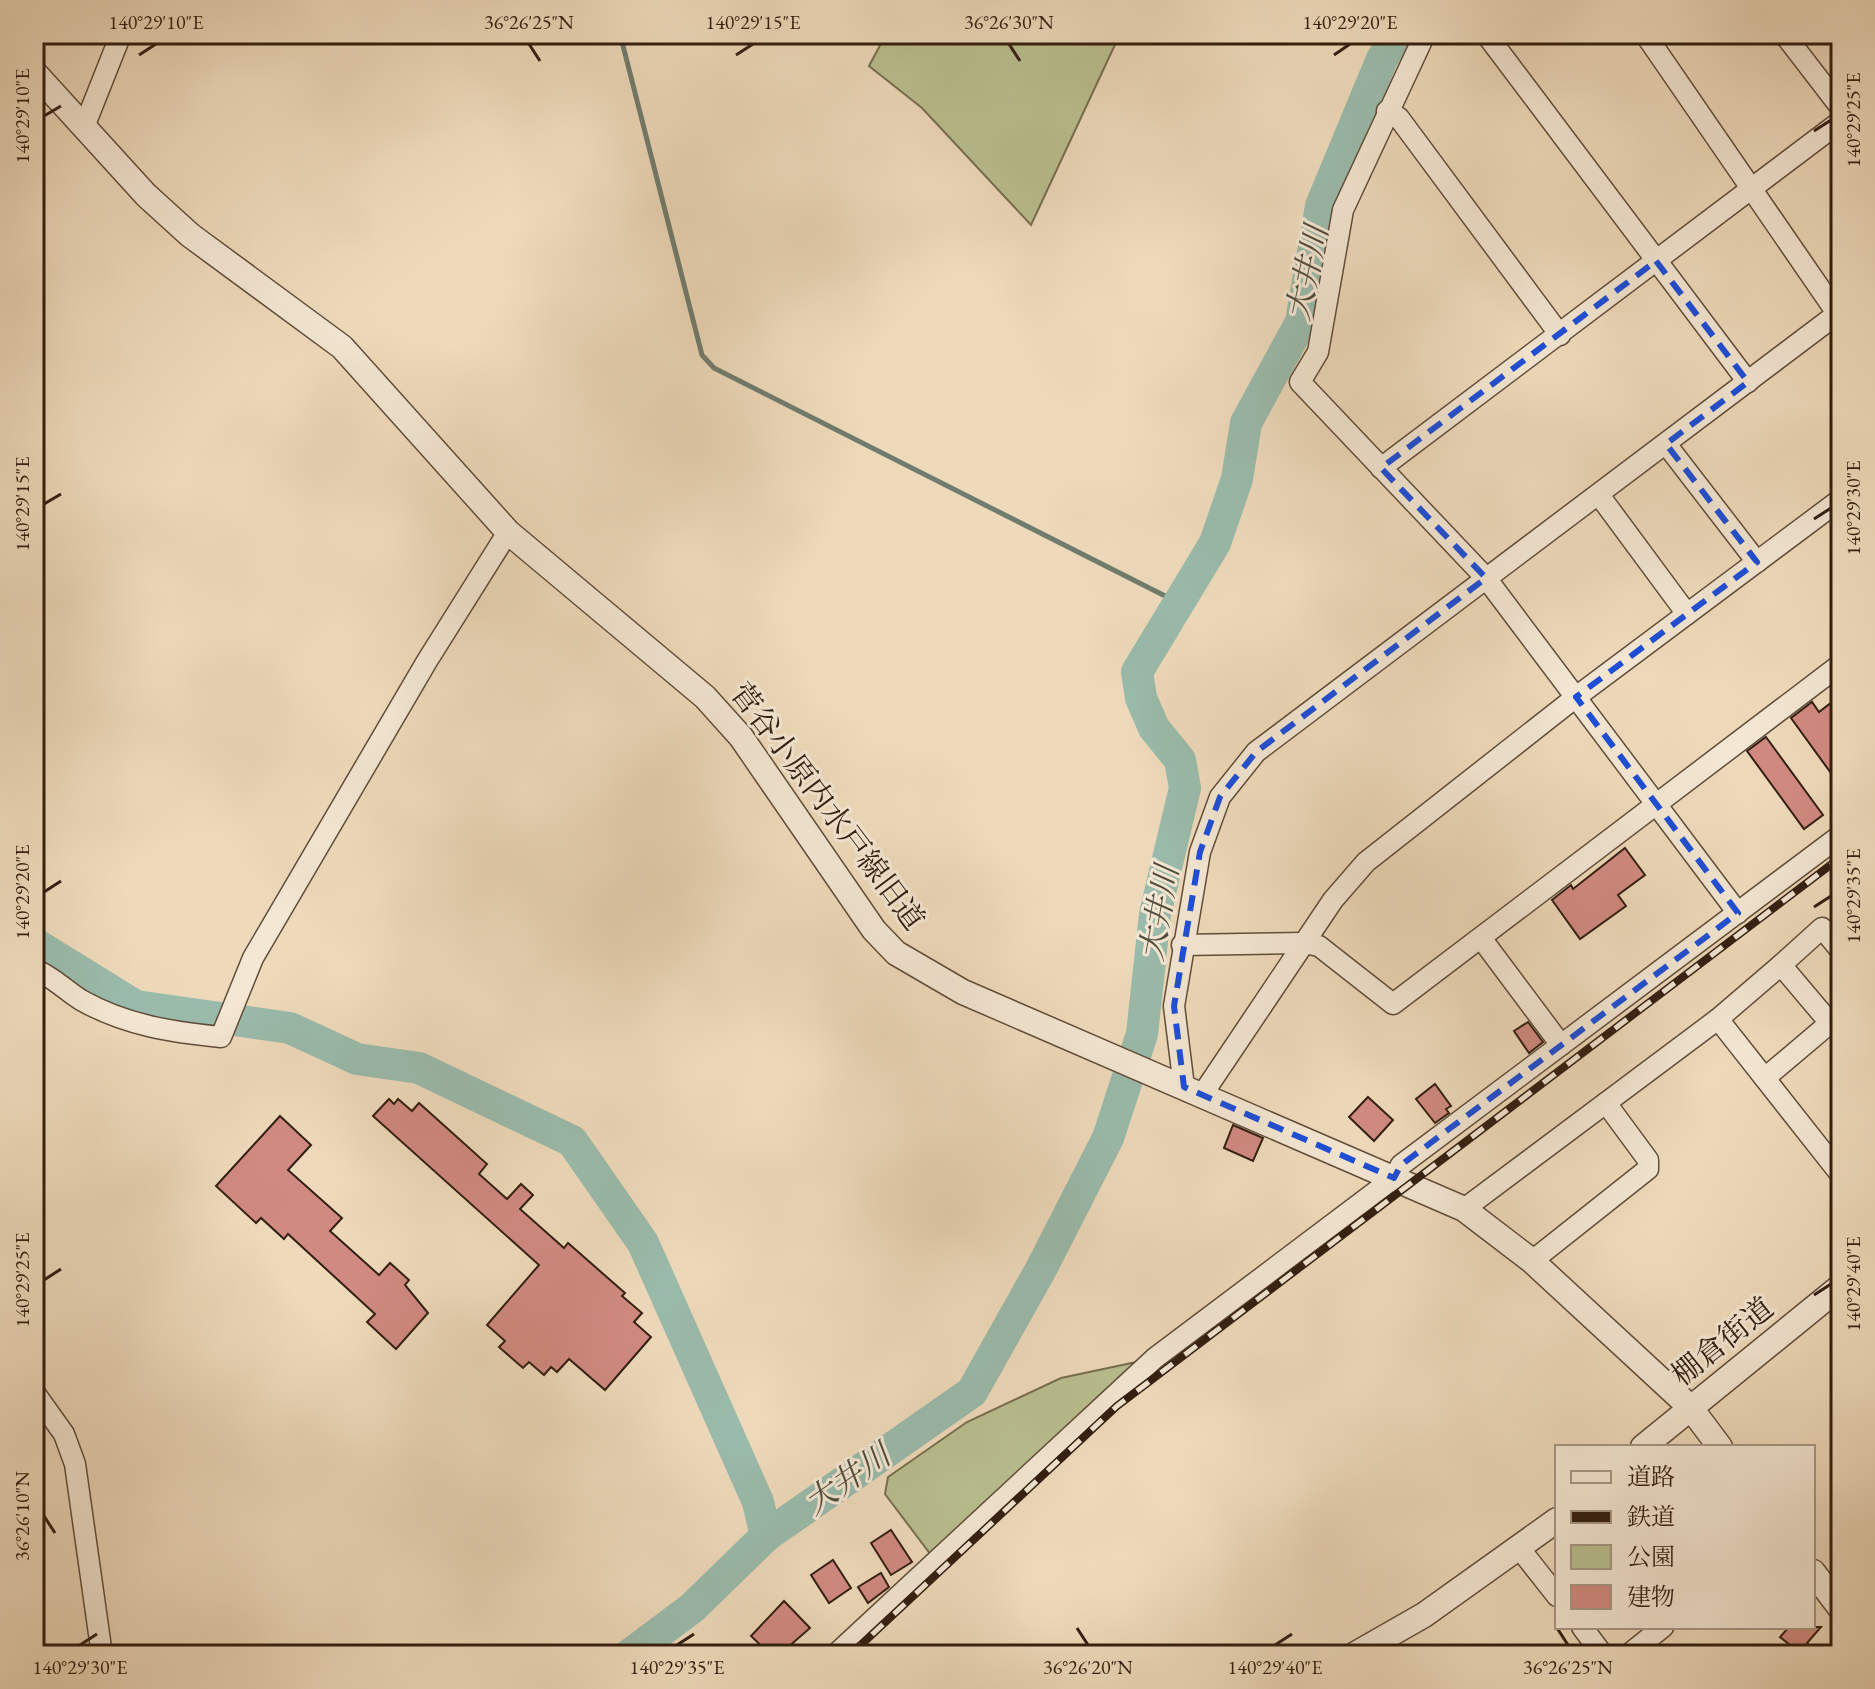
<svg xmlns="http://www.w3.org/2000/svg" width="1875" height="1689" font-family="'EB Garamond','Noto Serif JP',serif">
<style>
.green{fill:#b9bf90;stroke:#766e50;stroke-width:2}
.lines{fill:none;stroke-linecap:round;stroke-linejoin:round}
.stream{stroke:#707c6d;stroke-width:5}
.river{stroke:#9abbac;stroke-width:32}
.building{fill:#d18a81;stroke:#321e0f;stroke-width:2}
.minor-casing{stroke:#614d3a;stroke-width:23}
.tertiary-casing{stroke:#614d3a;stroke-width:27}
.minor{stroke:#f4e7d3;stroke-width:20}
.tertiary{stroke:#f4e7d3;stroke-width:24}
.rail-casing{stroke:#321e0f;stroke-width:8}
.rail{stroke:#f4e7d3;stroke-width:5;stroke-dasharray:15;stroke-linecap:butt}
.marked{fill:none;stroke:#1d4ed8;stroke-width:6;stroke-dasharray:16 10;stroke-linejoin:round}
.ticks{fill:none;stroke:#321e0f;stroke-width:3}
.labels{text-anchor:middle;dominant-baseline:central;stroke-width:6;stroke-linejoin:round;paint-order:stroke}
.street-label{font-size:30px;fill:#321e0f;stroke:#f4e7d3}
.water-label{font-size:32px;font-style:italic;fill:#514d3e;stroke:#f4e7d3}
.neatline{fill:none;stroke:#321e0f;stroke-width:3}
.ticks-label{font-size:20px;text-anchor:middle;fill:#321e0f}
</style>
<rect width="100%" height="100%" fill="#eedabb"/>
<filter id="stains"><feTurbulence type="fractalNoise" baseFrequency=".0025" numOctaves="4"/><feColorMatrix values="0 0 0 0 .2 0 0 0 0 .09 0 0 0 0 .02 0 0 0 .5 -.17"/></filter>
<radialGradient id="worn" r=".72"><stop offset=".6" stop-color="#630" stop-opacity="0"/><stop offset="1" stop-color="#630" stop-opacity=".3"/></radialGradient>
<!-- green -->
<g class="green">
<polygon points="886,34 1120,34 1031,225 922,108 869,66"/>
<polygon points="1141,1361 931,1555 885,1494 888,1477 967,1422 1061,1378"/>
</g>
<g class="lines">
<!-- stream -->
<polyline class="stream" points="620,34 702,355 714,368 1179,603"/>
<!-- river -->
<g class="river">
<polyline points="34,943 136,1006 290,1028 357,1059 419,1068 572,1141 643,1243 758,1502 766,1536"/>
<polyline points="629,1655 692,1608 766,1536 972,1392 1040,1271 1108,1138 1142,1034 1155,914 1185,788 1180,760 1154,728 1141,698 1137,672 1215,543 1237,479 1246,423 1301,322 1321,206 1382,59 1397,34"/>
</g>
</g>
<!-- building -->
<g class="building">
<polygon points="1841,695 1841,787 1791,718 1812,702 1819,712"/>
<polygon points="1766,737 1823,815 1804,829 1747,751"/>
<polygon points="1625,848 1645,875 1618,895 1626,906 1580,939 1552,900 1571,885 1573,889"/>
<polygon points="1528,1022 1543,1042 1529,1053 1514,1031"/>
<polygon points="1435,1084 1451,1106 1446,1109 1449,1113 1435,1123 1416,1099"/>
<polygon points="1368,1097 1393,1120 1374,1141 1349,1117"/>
<polygon points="389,1099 394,1104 398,1099 412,1111 419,1103 487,1164 479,1174 507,1199 521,1184 533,1195 520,1209 564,1248 568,1243 625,1293 622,1296 642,1313 634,1322 651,1337 605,1390 569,1359 557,1372 551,1367 544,1375 529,1362 523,1368 499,1347 505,1341 487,1325 539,1265 373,1116"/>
<polygon points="280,1116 311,1145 288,1170 342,1218 330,1231 379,1275 390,1263 409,1280 405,1285 428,1313 396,1349 367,1322 375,1314 288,1234 284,1239 261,1218 256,1223 216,1186"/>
<polygon points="1233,1125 1263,1138 1253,1161 1224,1148"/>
<polygon points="891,1530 912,1562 891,1575 871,1543"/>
<polygon points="833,1560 851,1588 829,1603 811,1575"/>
<polygon points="881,1573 889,1587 868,1603 858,1587"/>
<polygon points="784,1601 810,1628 779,1655 771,1655 751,1636"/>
<polygon points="1789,1627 1821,1627 1807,1643 1810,1646 1803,1655 1780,1637"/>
</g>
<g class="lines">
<defs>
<g id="minor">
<polyline points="1425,34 1343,210 1318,352 1300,382 1486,578 1738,913"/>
<polyline points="1486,34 1748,382"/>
<polyline points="1645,34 1841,319"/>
<polyline points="1784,34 1841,108"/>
<polyline points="1387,111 1399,118 1560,335"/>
<polyline points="84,127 121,34"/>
<polyline points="1666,444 1757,562"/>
<polyline points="1381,468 1841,121"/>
<polyline points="1599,495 1687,614"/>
<polyline points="1481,938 1561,1045"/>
<polyline points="1182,945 1304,943 1319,946 1393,1004 1841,664"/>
<polyline points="1781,965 1822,928 1841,951"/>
<path d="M 34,969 C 52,976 65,990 81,1000 C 125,1025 171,1032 221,1037 L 253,958 L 427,661 L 508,532"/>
<polyline points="1718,1019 1841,1175"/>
<polyline points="1184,1087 1174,1006 1200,852 1220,797 1256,752 1841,311"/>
<polyline points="1202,1095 1333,900 1366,862 1576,697 1841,499"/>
<polyline points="1464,1209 1718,1019 1781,965 1830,1023 1765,1078"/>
<polyline points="1532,1261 1648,1169 1648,1160 1606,1103"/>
<polyline points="34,1392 64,1434 75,1464 102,1655"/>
<polyline points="1520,1549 1557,1596"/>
<polyline points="1582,1627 1603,1655"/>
<polyline points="835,1655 1155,1358 1394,1178 1401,1165 1841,835"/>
<polyline points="1628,1655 1663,1627"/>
</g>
<g id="tertiary">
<polyline points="34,72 146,195 190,235 342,347 508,532 705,697 741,737 874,930 896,953 963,992 1464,1209 1532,1261 1690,1407 1720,1447"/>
<polyline points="1643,1447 1841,1286"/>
<polyline points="1813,1572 1841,1609"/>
<polyline points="1354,1655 1424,1615 1557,1520"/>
</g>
</defs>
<!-- minor casing -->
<use href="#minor" class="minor-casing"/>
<!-- tertiary casing -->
<use href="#tertiary" class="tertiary-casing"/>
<!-- minor -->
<use href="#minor" class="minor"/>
<!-- tertiary -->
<use href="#tertiary" class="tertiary"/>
<defs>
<polyline id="rail" points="850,1655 1117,1406 1841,857"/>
</defs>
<!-- rail casing -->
<use href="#rail" class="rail-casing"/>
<!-- rail -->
<use href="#rail" class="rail"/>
</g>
<!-- marked area -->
<path class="marked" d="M 1656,261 L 1748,382 L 1666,444 L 1757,562 L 1576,697 L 1738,913 L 1401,1165 L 1394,1178 L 1184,1087 L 1174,1006 L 1200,852 L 1220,797 L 1256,752 L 1486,578 L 1381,468 Z"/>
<!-- ticks -->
<path class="ticks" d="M 529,44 L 540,61M 1009,44 L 1020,61M 139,55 L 156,44M 736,55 L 753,44M 1334,55 L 1350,44M 44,116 L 61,106M 1814,131 L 1831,120M 44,504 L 61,494M 1814,519 L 1831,508M 44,892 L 61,881M 1814,907 L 1831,896M 44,1280 L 61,1269M 1814,1295 L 1831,1284M 44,1516 L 55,1533M 1077,1628 L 1088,1645M 1557,1628 L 1568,1645M 80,1645 L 97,1634M 677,1645 L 694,1634M 1275,1645 L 1292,1634"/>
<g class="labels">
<!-- street labels -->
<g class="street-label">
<text transform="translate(828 806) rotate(53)">菅谷小原内水戸線旧道</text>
<text transform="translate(1722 1341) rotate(-39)">棚倉街道</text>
</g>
<!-- water labels -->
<g class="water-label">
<text transform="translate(1307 273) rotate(-78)">大井川</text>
<text transform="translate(1159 913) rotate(-80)">大井川</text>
<text transform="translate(847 1479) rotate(-35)">大井川</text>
</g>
</g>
<!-- margin -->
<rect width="1875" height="1689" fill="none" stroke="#eedabb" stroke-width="88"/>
<!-- legend -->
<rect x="1555" y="1445" width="260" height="184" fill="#f4e7d3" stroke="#a69785" stroke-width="2"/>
<rect x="1571" y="1471" width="40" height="12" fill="#f4e7d3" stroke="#a69785" stroke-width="2"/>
<text x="1627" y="1485" font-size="24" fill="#321e0f">道路</text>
<rect x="1571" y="1511" width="40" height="12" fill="#321e0f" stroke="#a69785" stroke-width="2"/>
<text x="1627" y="1525" font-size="24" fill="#321e0f">鉄道</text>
<rect x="1571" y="1545" width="40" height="24" fill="#b9bf90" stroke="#a69785" stroke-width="2"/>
<text x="1627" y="1565" font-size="24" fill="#321e0f">公園</text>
<rect x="1571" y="1585" width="40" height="24" fill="#d18a81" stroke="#a69785" stroke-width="2"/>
<text x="1627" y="1605" font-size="24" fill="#321e0f">建物</text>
<rect x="44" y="44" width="1787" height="1601" class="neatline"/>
<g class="ticks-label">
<text x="156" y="29">140°29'10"E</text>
<text x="529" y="29">36°26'25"N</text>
<text x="753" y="29">140°29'15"E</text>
<text x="1009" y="29">36°26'30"N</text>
<text x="1350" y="29">140°29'20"E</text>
<text transform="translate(22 116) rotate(-90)" y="7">140°29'10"E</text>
<text transform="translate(1853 120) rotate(-90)" y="7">140°29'25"E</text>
<text transform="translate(22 504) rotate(-90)" y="7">140°29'15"E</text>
<text transform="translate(1853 508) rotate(-90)" y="7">140°29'30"E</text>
<text transform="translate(22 892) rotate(-90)" y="7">140°29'20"E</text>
<text transform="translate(1853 896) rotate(-90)" y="7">140°29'35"E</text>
<text transform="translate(22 1280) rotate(-90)" y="7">140°29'25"E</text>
<text transform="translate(1853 1284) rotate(-90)" y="7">140°29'40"E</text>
<text transform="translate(22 1516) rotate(-90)" y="7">36°26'10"N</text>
<text x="80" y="1674">140°29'30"E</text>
<text x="677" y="1674">140°29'35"E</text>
<text x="1088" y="1674">36°26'20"N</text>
<text x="1275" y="1674">140°29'40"E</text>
<text x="1568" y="1674">36°26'25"N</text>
</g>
<rect width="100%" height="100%" filter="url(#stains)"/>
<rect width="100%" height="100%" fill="url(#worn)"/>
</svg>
